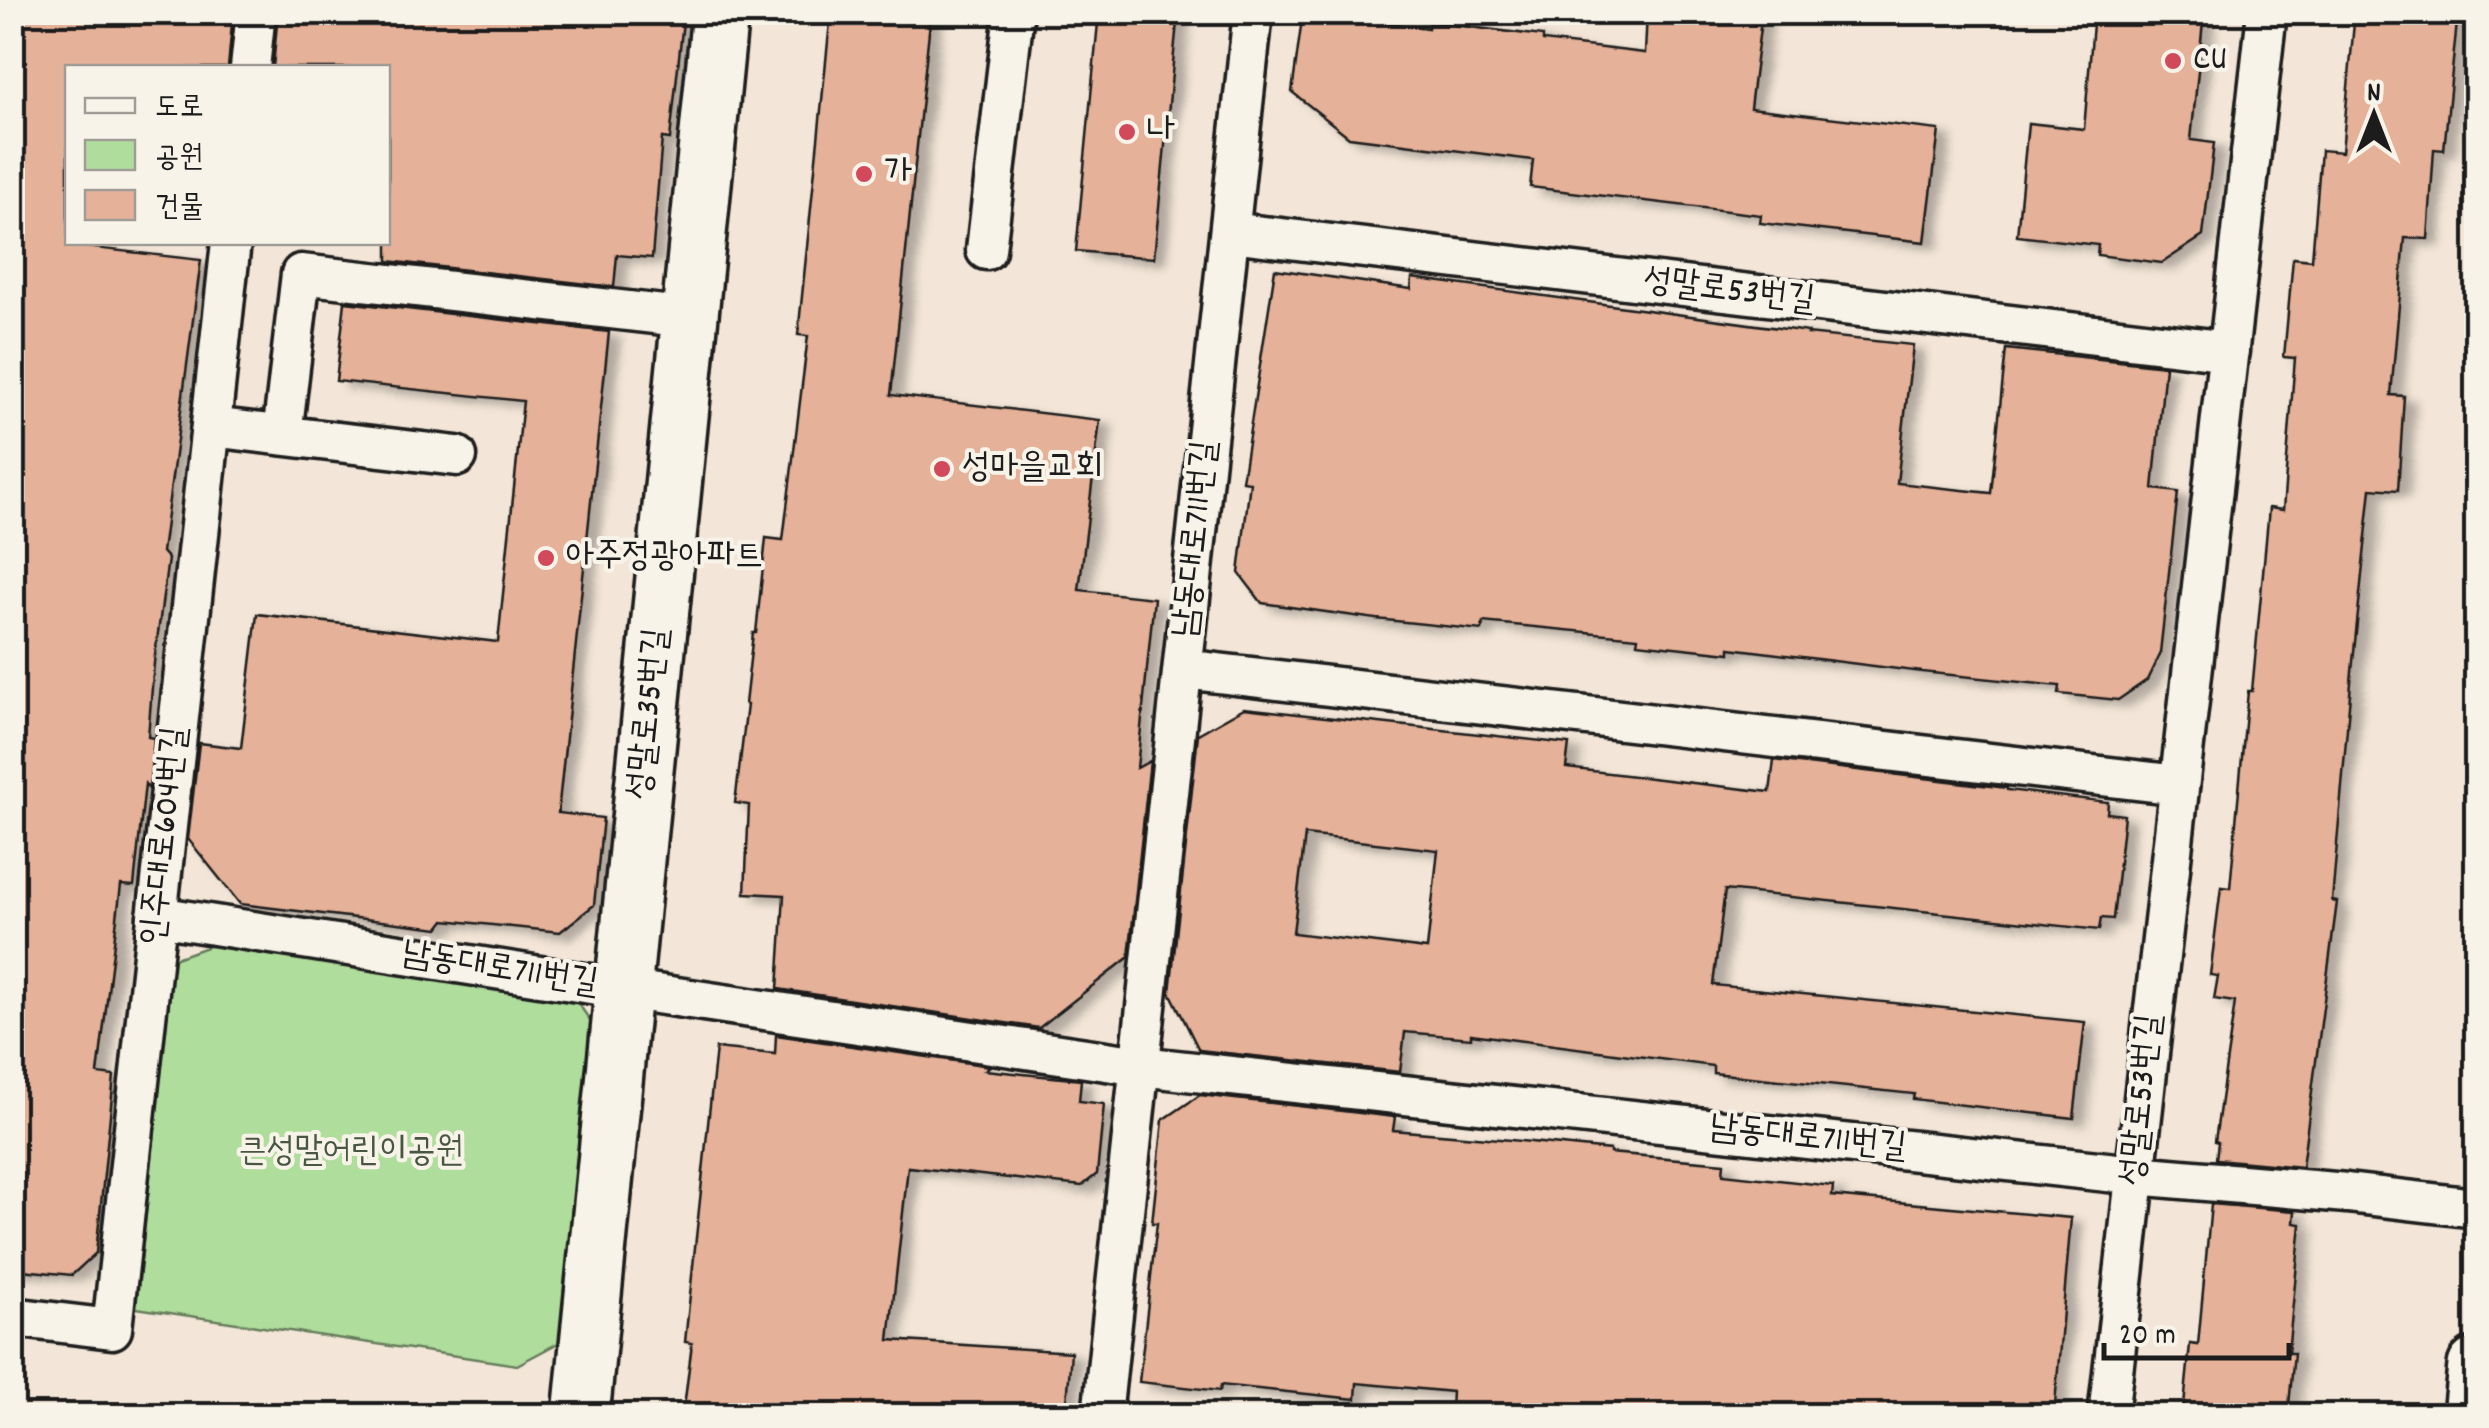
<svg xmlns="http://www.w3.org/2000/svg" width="2489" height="1428" font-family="Dekko,'Poor Story',sans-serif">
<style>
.green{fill:#afdd9c;stroke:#667c5c;stroke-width:2.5}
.building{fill:#e5b198;stroke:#1c1c1c;stroke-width:2.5;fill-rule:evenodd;filter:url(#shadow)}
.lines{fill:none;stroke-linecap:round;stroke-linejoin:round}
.service-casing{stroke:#1c1c1c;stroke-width:45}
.minor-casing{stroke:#1c1c1c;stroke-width:62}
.secondary-casing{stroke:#1c1c1c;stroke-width:62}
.service{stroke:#f7f3e8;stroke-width:38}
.minor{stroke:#f7f3e8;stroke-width:55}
.secondary{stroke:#f7f3e8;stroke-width:55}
.poi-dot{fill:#d1495b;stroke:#f7f3e8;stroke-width:4}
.labels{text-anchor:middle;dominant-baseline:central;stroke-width:8;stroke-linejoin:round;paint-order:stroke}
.poi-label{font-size:35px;fill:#1c1c1c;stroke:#f7f3e8;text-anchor:start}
.street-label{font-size:35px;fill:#1c1c1c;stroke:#f7f3e8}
.park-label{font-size:35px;fill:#485642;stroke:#f7f3e8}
</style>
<defs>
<filter id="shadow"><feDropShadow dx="11" dy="6" stdDeviation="5" flood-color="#0004"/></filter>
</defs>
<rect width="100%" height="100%" fill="#f3e6d8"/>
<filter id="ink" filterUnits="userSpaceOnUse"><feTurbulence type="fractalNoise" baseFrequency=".01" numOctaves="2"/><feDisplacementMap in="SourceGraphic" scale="20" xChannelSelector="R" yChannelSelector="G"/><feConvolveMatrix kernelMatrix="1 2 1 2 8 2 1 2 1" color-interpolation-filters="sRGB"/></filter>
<g filter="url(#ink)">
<!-- green -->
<polygon class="green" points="209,946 576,1000 598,1032 560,1342 517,1365 136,1308 173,959"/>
<!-- building -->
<g class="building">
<polygon points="12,12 233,12 228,68 68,68 68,245 201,260 162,552 168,559 154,663 148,737 154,738 149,789 145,784 134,886 121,885 98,1074 114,1076 96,1253 72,1275 12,1269"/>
<polygon points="278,12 684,12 670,139 662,138 652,258 617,255 614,287 388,261 388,68 273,68"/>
<polygon points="831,12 931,12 891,395 1100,420 1079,590 1154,598 1137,768 1150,761 1129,957 1039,1028 778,989 784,895 745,893 749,805 735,803 747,705 745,704 753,633 756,633 766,538 783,540 808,336 798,335"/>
<polygon points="1099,12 1178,12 1154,258 1076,251"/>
<polygon points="1303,12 1428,28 1429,22 1543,36 1543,41 1645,53 1647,12 1762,12 1750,108 1939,130 1925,242 1760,223 1761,215 1530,187 1533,160 1349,137 1292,92"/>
<polygon points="2094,12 2204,12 2191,140 2214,143 2203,236 2162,263 2097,255 2098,245 2017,236 2028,123 2084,129"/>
<polygon points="2355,12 2458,12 2444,150 2434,149 2428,239 2405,238 2391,395 2404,396 2398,490 2371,488 2352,671 2332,901 2337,902 2302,1167 2216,1159 2218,1142 2215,1141 2235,1002 2214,999 2218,976 2210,975 2221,887 2230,888 2248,691 2252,691 2269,508 2283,510 2295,358 2284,357 2293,258 2312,260 2321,150 2342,152"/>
<polygon points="1275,269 1411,289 1412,278 1808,332 1807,334 1913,345 1897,483 1991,493 2006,349 2165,366 2153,489 2178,492 2160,653 2147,680 2118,700 2059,694 2060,686 1922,672 1730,648 1730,653 1637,643 1638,637 1483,622 1482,630 1376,619 1262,603 1239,573 1250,482 1242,481"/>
<polygon points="345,302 609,332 558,813 603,818 594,905 560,932 445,920 439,928 240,904 188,839 199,743 241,748 257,614 498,642 523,401 336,381"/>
<path d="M 1244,708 L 1569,744 L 1566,768 L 1770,792 L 1774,760 L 2007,788 L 2007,790 L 2108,802 L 2107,813 L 2124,815 L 2113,919 L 2101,918 L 2099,930 L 1725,890 L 1713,985 L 2085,1022 L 2074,1118 L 1913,1099 L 1914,1094 L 1713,1073 L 1713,1066 L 1471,1034 L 1471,1038 L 1405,1032 L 1400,1072 L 1199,1050 L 1170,992 L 1198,734 ZM 1305,835 L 1438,850 L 1427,949 L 1293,933 Z"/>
<polygon points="776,1035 990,1066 985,1070 1081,1080 1079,1101 1104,1104 1097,1174 1082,1186 908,1167 889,1340 1071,1352 1066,1416 683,1416 692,1343 685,1342 716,1048 775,1054"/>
<polygon points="1200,1095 1395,1117 1393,1130 1511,1140 1610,1150 1610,1153 1724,1163 1723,1174 1833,1186 1832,1196 2071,1218 2054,1416 1518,1416 1451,1409 1452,1392 1357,1383 1356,1399 1221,1385 1220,1391 1139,1382 1157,1223 1152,1223 1163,1120"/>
<polygon points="2211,1204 2295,1211 2294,1223 2301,1224 2288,1353 2294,1353 2288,1416 2183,1416 2190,1344 2198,1345"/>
</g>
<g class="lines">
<defs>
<g id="service">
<polyline points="250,68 256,12"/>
<polyline points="1230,232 2229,351"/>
<polyline points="986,250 1014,12"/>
<polyline points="211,427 457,456"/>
<polyline points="282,435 301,274 690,318"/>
<polyline points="1183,669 2179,785"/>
<polyline points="157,916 623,989 1140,1066 2135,1175 2347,1193 2476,1208"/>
<polyline points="12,1317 112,1329 231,242"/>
<polyline points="1102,1416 1253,12"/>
<polyline points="2108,1416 2267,12"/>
</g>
<polyline id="minor" points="581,1416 720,12"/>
<polyline id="secondary" points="2471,1416 2476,1366"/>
</defs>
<!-- service casing -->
<use href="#service" class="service-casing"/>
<!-- minor casing -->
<use href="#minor" class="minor-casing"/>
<!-- secondary casing -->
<use href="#secondary" class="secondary-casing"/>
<!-- service -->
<use href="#service" class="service"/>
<!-- minor -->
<use href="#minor" class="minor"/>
<!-- secondary -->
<use href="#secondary" class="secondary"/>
</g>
</g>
<!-- markers -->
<g class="poi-dot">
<circle cx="2173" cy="61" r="10"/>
<circle cx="1127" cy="132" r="10"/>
<circle cx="864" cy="174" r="10"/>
<circle cx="942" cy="469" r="10"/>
<circle cx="546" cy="558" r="10"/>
</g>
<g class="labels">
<!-- poi labels -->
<g class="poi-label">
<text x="2193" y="61">CU</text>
<text x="1147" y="132">나</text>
<text x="884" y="174">가</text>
<text x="962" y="469">성마을교회</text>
<text x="566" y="558">아주정광아파트</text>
</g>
<!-- street labels -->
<g class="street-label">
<text transform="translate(1729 292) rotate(7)">성말로53번길</text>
<text transform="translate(1197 539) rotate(-84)">남동대로711번길</text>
<text transform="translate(650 714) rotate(-84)">성말로35번길</text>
<text transform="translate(166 836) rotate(-84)">인주대로604번길</text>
<text transform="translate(500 970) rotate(9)">남동대로711번길</text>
<text transform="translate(2143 1100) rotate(-84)">성말로53번길</text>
<text transform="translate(1808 1139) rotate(6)">남동대로711번길</text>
</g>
<!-- park labels -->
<g class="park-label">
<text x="351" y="1153">큰성말어린이공원</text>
</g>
</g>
<!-- margin -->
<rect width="2489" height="1428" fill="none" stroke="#f7f3e8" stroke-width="50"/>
<rect x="25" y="25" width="2439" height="1378" fill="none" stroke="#1c1c1c" stroke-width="4" filter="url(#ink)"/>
<!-- legend -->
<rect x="65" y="65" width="325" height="180" fill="#f7f3e8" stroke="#9f9d96" stroke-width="2.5"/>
<rect x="85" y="98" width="50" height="15" fill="#f7f3e8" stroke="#9f9d96" stroke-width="2.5"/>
<text x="155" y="115" font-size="30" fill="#1c1c1c">도로</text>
<rect x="85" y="140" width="50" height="30" fill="#afdd9c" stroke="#9f9d96" stroke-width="2.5"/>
<text x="155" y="165" font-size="30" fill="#1c1c1c">공원</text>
<rect x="85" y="190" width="50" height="30" fill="#e5b198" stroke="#9f9d96" stroke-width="2.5"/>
<text x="155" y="215" font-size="30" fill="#1c1c1c">건물</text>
<!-- north arrow -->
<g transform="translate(2374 115)" stroke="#f7f3e8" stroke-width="8" paint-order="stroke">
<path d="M0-8L18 38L0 25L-18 38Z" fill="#1c1c1c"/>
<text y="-15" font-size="28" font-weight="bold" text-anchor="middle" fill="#1c1c1c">N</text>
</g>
<!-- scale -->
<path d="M2104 1343v15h185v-15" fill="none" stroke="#1c1c1c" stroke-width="5"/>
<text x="2119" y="1343" font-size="30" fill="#1c1c1c" stroke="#f7f3e8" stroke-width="8" paint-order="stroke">20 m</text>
</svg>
